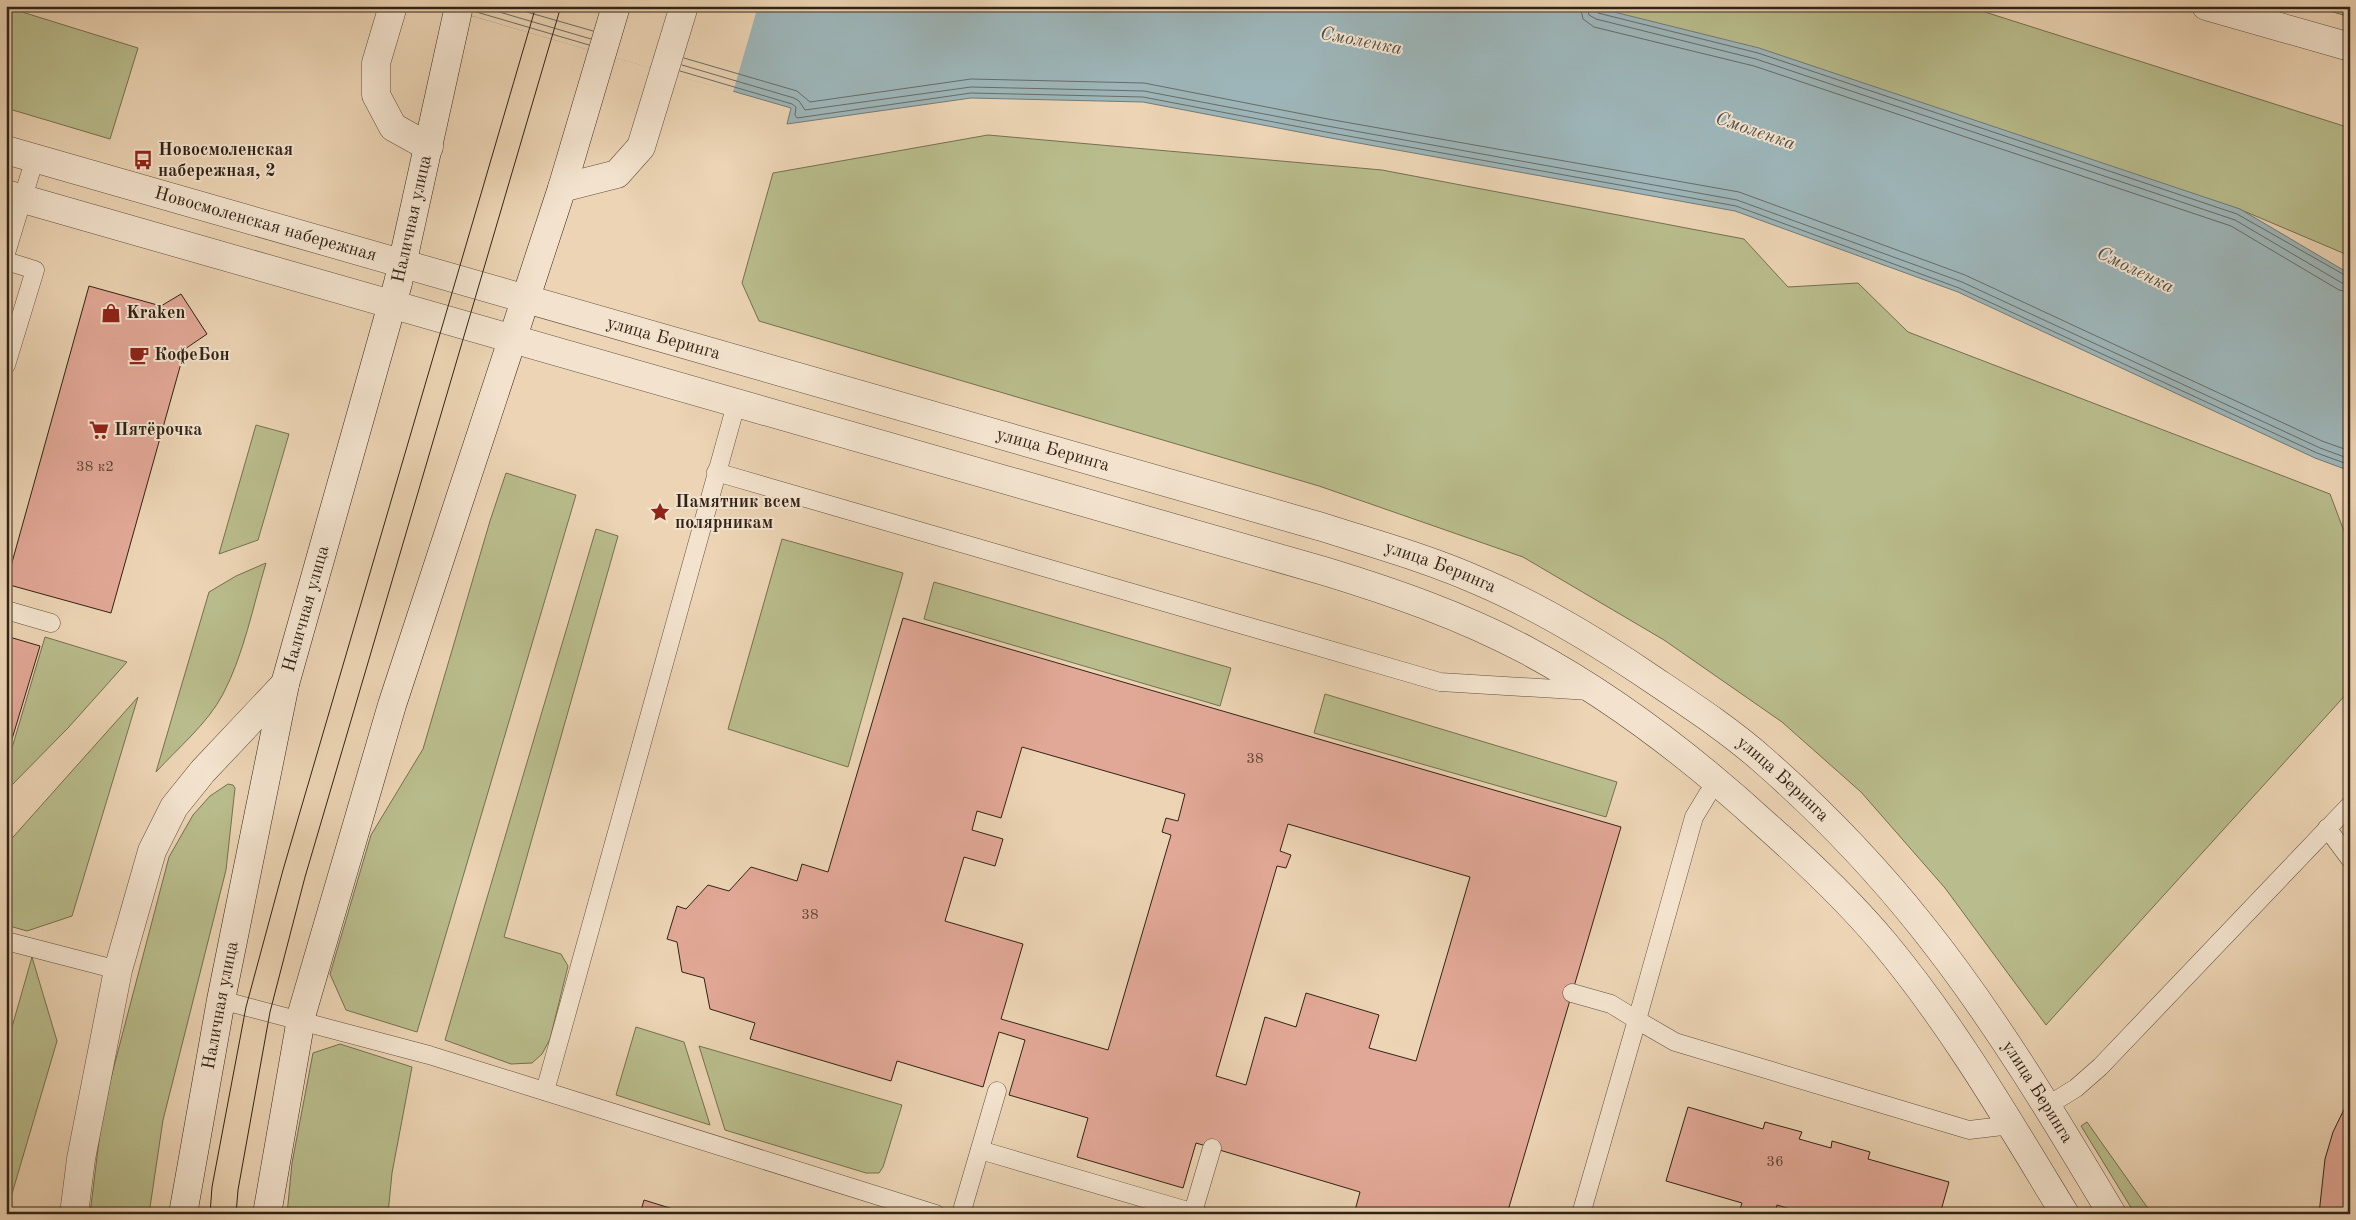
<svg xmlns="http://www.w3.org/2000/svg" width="2356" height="1220" font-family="'Old Standard TT',serif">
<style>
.green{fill:#b9bc8c;stroke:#757051}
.water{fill:#9db5b8;stroke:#727b77}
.pier{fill:#ecd4b4}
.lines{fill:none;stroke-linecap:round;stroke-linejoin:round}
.shore{stroke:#676c67;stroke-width:1}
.building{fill:#e2a897;stroke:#312316;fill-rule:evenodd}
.service-casing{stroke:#604f3e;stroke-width:19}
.minor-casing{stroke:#604f3e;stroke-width:29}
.tertiary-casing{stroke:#604f3e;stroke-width:29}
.secondary-casing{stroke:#312316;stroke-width:29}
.service{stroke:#f3e3ce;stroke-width:18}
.minor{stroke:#f3e3ce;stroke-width:28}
.tertiary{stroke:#f3e3ce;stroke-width:28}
.secondary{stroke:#f3e3ce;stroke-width:28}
.tram{stroke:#312316;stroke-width:1}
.labels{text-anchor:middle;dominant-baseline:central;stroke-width:4;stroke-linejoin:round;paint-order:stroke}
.number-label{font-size:15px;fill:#5d4436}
.poi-label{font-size:18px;font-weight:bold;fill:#312316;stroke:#f3e3ce;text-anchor:start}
.street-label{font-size:18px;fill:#312316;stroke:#f3e3ce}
.water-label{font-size:19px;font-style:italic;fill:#514f47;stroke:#f3e3ce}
</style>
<rect width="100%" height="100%" fill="#ecd4b4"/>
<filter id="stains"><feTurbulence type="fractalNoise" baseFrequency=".004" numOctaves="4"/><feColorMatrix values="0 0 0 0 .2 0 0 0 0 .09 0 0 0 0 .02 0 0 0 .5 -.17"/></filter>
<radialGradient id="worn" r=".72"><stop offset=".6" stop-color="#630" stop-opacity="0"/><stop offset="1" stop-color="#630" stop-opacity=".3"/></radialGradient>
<!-- green -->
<g class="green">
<polygon points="1587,6 1966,6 2350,128 2350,256 2239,209"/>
<polygon points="2313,6 2350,6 2350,17"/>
<polygon points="6,7 138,48 110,139 6,108"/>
<polygon points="988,135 1382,170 1744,239 1788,287 1858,283 1908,332 2330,494 2350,547 2350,690 2046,1025 1945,888 1861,792 1782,722 1664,640 1523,557 1319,486 759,321 742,283 773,173"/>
<polygon points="256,425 289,434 258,540 219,554"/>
<polygon points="506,473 576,495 417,1032 346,1010 330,974 371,835 423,749 490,521"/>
<polygon points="596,529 618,536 504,937 561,954 568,966 550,1039 542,1054 532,1063 511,1064 445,1040"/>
<polygon points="782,539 903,573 848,767 728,729"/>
<path d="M 266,563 C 253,606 244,654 223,694 C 208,723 178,748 156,772 L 209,592 L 236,576 Z"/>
<polygon points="934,582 1231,668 1220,706 924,619"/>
<polygon points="45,637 127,662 68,728 6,791 6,768"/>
<polygon points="1325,694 1617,782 1606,817 1314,733"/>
<polygon points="138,697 72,916 27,931 6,925 6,845"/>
<polygon points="228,784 233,785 235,788 226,870 163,1120 149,1214 90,1214 103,1108 169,857 193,815 210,796"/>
<polygon points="32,957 57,1041 6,1214 6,1048"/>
<polygon points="636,1027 684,1042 710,1125 616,1095"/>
<polygon points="340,1044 412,1067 392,1173 388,1214 287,1214 292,1163 313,1053"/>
<polygon points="699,1046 902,1105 883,1167 879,1173 866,1173 725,1130"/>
<polygon points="2087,1122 2152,1214 2135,1214 2081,1126"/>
</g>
<!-- water -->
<polygon class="water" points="439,6 1590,6 1759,48 2240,209 2350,274 2350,471 2315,458 1958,292 1735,211 1325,137 1143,102 971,98 787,124 791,108"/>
<!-- pier -->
<polygon class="pier" points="438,6 758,6 733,92"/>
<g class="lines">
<!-- shore -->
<g class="shore">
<polyline points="479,6 591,39"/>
<polyline points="506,6 593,31"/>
<polyline points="1580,6 1583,19 1594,27 1754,66 2231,226 2339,290 2350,292"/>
<polyline points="1587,6 1589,15 1596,19 1756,59 2235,220 2342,283 2350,284"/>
<polyline points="1594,6 1598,13 1758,53 2237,214 2350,278"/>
<polyline points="473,11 589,45"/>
<polyline points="684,58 797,91 810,102 971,79 1144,83 1328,119 1739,192 1965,275 2322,441 2350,451"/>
<polyline points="682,65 794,98 799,101 805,110 971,87 1144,91 1327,126 1737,200 1962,282 2320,448 2350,459"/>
<polyline points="680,71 792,104 796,107 795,115 797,118 971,93 1143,97 1326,132 1736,206 1959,288 2317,453 2350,465"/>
</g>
</g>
<!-- building -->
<g class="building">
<polygon points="89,286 161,306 181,294 207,334 185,349 111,613 6,584"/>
<path d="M 903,618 L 1621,827 L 1507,1214 L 1354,1214 L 1360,1192 L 1196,1143 L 1183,1188 L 1077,1157 L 1088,1118 L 1009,1095 L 1025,1040 L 999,1032 L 983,1087 L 897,1061 L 891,1081 L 750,1039 L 755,1023 L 710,1009 L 704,978 L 682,972 L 677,942 L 667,939 L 677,906 L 686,909 L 708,885 L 729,891 L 751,867 L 797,881 L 802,864 L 828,872 ZM 1022,747 L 1185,794 L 1178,821 L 1166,818 L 1162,832 L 1171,835 L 1108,1050 L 1001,1019 L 1023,944 L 945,921 L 964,857 L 995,866 L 1003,839 L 972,830 L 977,811 L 1001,818 ZM 1288,824 L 1470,877 L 1416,1061 L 1369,1048 L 1379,1015 L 1306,993 L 1296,1027 L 1265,1017 L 1246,1085 L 1216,1076 L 1277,866 L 1286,868 L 1291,855 L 1280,851 Z"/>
<polygon points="6,636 40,646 6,759"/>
<polygon points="2350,1097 2350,1214 2319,1214 2325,1159 2333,1132"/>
<polygon points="1688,1107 1763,1129 1765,1122 1802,1132 1799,1139 1831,1148 1832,1141 1870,1152 1868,1159 1949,1182 1940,1214 1806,1214 1777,1205 1774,1214 1756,1214 1740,1209 1742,1203 1666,1181"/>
<polygon points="644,1200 689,1214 640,1214"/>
</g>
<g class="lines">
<defs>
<g id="service">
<polyline points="6,253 35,158"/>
<polyline points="6,261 35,270 6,365"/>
<polyline points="716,472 1440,682 1590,691"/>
<polyline points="6,610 51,623"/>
<polyline points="2327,828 2350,859"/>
<polyline points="6,941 118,970"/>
<polyline points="1572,993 1611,1004 1637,1020 1694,817 1708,794 1719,783"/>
<polyline points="221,1000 429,1055 936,1214"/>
<polyline points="545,1091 737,401"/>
<polyline points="2047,1106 2076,1088 2100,1067 2350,805"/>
<polyline points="980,1150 1198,1214"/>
<polyline points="1193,1212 1212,1148"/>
<polyline points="961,1214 997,1091"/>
<polyline points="1581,1214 1637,1020 1675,1042 1969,1130 2011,1125"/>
</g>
<g id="minor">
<polyline points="393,6 376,63 376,95 393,127 429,147"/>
<polyline points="562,188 617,174 641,147 684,6"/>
<polyline points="74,1214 81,1159 118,970 152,851 174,807 203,771 285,684"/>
</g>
<g id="tertiary">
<polyline points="2206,6 2350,47"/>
<path id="s1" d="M 6,150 L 1322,527 C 1375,544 1430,559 1481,582 C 1539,607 1594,640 1646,675 C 1686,702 1728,729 1764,761 C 1821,811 1874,866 1921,925 C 1993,1015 2053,1115 2112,1214"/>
<path d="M 6,194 L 1324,571 C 1393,592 1462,616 1526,650 C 1614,697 1694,759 1767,826 C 1809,863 1849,901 1885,944 C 1954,1027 2009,1122 2065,1214"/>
</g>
<g id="secondary">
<path id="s2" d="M 183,1214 L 221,1000 L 285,684 L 398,283 L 459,6"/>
<polyline points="267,1214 302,1013 392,705 562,188 616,6"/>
</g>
</defs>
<!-- service casing -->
<use href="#service" class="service-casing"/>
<!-- minor casing -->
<use href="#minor" class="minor-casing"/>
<!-- tertiary casing -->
<use href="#tertiary" class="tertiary-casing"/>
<!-- secondary casing -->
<use href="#secondary" class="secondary-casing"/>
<!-- service -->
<use href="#service" class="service"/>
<!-- minor -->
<use href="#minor" class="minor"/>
<!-- tertiary -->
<use href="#tertiary" class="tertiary"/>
<!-- secondary -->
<use href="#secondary" class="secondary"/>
<!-- tram -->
<g class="tram">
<polyline points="210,1214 212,1187 246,1007 283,870 536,6"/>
<polyline points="236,1214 238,1190 270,1012 305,877 561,6"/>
</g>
</g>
<!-- icons -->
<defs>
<symbol id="bus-bare" viewBox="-9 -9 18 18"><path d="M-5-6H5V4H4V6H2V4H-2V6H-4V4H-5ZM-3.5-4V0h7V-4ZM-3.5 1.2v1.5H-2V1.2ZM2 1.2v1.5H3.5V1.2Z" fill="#8f2418" stroke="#f3e3ce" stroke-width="2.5" paint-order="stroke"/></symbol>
<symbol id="shop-bare" viewBox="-9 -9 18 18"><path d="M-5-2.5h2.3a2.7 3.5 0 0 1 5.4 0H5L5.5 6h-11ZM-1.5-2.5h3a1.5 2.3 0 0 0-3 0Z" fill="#8f2418" stroke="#f3e3ce" stroke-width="2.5" paint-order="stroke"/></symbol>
<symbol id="cafe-bare" viewBox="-9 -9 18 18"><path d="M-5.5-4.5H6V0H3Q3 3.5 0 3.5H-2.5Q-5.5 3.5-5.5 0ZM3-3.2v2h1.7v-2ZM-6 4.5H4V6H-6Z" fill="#8f2418" stroke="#f3e3ce" stroke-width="2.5" paint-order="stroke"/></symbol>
<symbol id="supermarket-bare" viewBox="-9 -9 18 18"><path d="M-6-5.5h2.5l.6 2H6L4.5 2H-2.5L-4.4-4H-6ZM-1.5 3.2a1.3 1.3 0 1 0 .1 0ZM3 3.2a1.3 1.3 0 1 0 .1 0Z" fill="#8f2418" stroke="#f3e3ce" stroke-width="2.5" paint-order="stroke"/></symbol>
<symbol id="sight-bare" viewBox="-9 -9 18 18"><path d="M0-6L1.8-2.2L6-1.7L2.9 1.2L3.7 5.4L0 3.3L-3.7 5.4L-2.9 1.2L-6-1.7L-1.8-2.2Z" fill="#8f2418" stroke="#f3e3ce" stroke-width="2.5" paint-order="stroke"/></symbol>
</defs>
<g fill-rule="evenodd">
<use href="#bus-bare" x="129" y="146" width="28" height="28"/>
<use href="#shop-bare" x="97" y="299" width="28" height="28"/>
<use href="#cafe-bare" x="125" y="341" width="28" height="28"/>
<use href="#supermarket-bare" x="85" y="416" width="28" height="28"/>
<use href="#sight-bare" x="646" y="498" width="28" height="28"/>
</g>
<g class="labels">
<!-- number labels -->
<g class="number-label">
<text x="95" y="467">38 к2</text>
<text x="1255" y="759">38</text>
<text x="810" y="915">38</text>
<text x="1775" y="1162">36</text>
</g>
<!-- poi labels -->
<g class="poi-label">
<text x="158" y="150">Новосмоленская<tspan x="158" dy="21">набережная, 2</tspan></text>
<text x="126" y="313">Kraken</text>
<text x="154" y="355">КофеБон</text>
<text x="114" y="430">Пятёрочка</text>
<text x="675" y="502">Памятник всем<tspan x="675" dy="21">полярникам</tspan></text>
</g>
<!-- street labels -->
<g class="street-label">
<text stroke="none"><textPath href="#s2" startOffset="1022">Наличная улица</textPath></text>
<text stroke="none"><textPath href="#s1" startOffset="270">Новосмоленская набережная</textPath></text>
<text stroke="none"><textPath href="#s1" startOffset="684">улица Беринга</textPath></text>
<text stroke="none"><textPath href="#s1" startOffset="1089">улица Беринга</textPath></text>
<text stroke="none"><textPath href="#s1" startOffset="1494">улица Беринга</textPath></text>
<text stroke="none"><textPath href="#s2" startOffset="618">Наличная улица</textPath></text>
<text stroke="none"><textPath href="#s1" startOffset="1899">улица Беринга</textPath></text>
<text stroke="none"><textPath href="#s2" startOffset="212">Наличная улица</textPath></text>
<text stroke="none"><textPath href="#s1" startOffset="2304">улица Беринга</textPath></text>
</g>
<!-- water labels -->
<g class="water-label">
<text transform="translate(1361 42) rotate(11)">Смоленка</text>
<text transform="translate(1755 132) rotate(19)">Смоленка</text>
<text transform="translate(2135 271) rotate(26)">Смоленка</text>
</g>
</g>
<!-- margin -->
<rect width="2356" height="1220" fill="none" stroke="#ecd4b4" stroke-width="25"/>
<rect x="8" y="8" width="2341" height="1205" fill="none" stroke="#312316" stroke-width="2.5"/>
<rect x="12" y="12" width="2331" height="1195" fill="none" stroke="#312316"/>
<rect width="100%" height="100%" filter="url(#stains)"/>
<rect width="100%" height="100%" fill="url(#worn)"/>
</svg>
